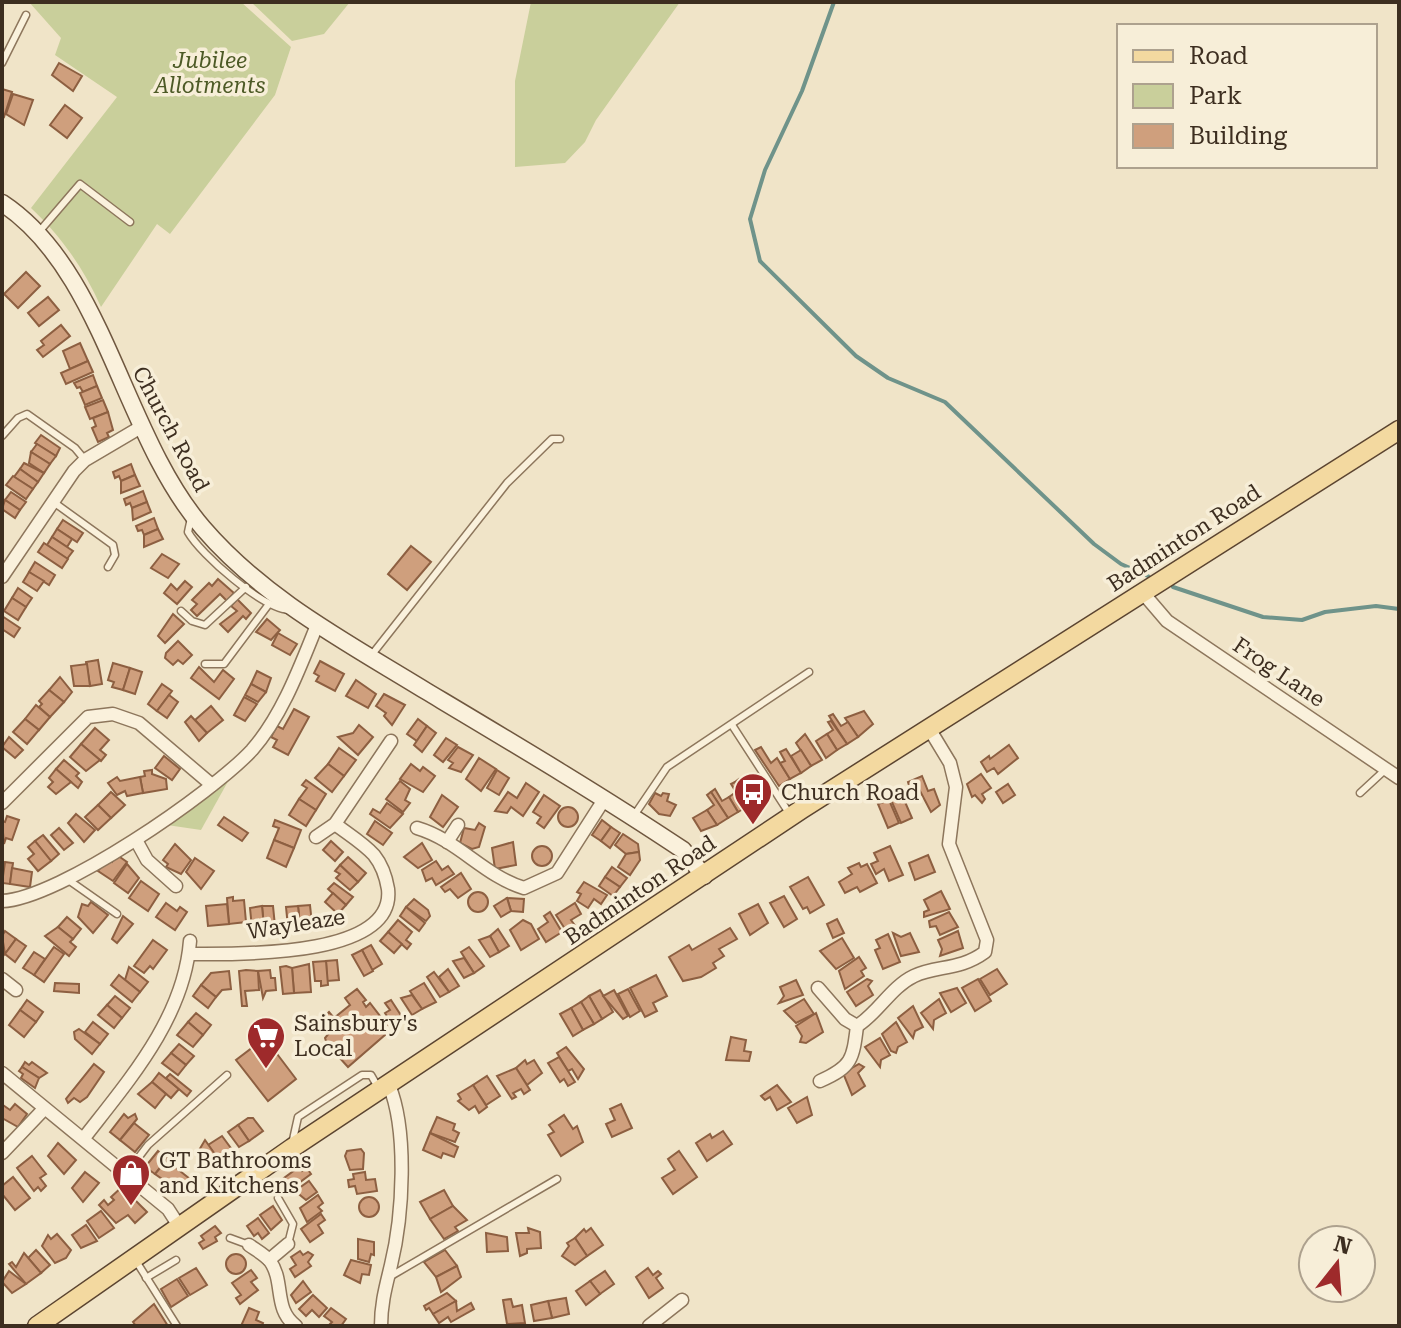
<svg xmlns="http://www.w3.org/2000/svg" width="1401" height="1328" font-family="'Roboto Serif',serif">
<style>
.green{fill:#c9cf9b}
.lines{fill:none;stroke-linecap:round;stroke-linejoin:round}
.stream{stroke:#6f938a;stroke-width:4}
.building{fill:#cf9f7d;stroke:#8d5f41;stroke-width:2}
.lane-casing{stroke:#8d765c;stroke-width:9}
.street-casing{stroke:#8d765c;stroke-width:15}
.secondary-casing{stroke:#6f573f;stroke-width:19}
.primary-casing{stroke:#5b4430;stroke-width:21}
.lane{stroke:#faf1dc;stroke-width:6}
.street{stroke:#faf1dc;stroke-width:12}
.secondary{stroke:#faf1dc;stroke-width:16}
.primary{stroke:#f3d9a0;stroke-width:18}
.labels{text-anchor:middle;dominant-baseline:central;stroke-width:7;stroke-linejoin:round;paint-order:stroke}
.park-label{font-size:22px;font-style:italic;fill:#4d5a26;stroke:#f7eed8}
.street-label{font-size:22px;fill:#3d2e20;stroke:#f7eed8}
.poi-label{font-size:22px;fill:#3d2e20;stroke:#f7eed8;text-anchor:start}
</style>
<rect width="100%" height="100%" fill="#f0e4c8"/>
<!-- green -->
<g class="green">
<path d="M 29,2 L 241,2 L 291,47 L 275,95 L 170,234 L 157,224 L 101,307 C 84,269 62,237 31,208 L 117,97 L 55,55 L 61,38 Z"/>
<polygon points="251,2 350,2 324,34 292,41"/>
<polygon points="531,2 680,2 596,120 585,142 565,163 515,167 515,81"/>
<polygon points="231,776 201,830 167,825"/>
</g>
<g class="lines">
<!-- stream -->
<g class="stream">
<polyline points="834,2 802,91 765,170 750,219 760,261 856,356 888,378 945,402 1094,544 1121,564 1148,576"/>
<polyline points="1173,587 1263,617 1302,620 1325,612 1376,606 1399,609"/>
</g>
</g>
<!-- building -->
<g class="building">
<polygon points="59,63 82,76 73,91 52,75"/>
<polygon points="2,89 12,92 4,117 2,116"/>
<polygon points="13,94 33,100 24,125 6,114"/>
<polygon points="65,105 82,118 67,138 50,125"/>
<polygon points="26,272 40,286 18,308 4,294"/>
<polygon points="48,297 59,310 39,326 28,313"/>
<polygon points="61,325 70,336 43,357 37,350 44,345 41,341"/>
<polygon points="80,343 88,361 70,369 63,351"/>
<polygon points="88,361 93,372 66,384 61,373"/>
<polygon points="93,375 97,386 83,392 80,387 77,388 74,383"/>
<polygon points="97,386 102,398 85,405 80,393"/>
<polygon points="103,400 108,412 90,419 85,407"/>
<polygon points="108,412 113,430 107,433 109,437 98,442 92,428 96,426 93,418"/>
<polygon points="41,435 60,448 56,456 35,443"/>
<polygon points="37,444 56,456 50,464 31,452"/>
<polygon points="31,452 50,464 44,473 29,463"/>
<polygon points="24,463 44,473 38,482 20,469"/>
<polygon points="131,464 135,475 121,481 119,476 115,478 113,472"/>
<polygon points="20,469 38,482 33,489 14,477"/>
<polygon points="135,475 140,486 121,493 121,481"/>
<polygon points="13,476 33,489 26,499 6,485"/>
<polygon points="143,491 147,502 132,508 130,503 126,505 124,499"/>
<polygon points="11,492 26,502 20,510 5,500"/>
<polygon points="5,500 20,510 15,518 2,509"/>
<polygon points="147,502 151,512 133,520 132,508"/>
<polygon points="154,518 158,529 144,535 142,530 138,531 136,526"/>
<polygon points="63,520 83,533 77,542 57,529"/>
<polygon points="57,529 72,539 67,547 52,537"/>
<polygon points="158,529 163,539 144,547 144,535"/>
<polygon points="52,537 73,551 67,559 47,545"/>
<polygon points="44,543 68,559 62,568 38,552"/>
<polygon points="411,546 431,562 407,590 388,574"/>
<polygon points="162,554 179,564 168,578 151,568"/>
<polygon points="35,562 55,575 49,585 29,572"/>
<polygon points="29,572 44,581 37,591 23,582"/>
<polygon points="218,579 234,593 227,601 220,594 197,616 191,610 197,604 192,600 209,583 212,586"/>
<polygon points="185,581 192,587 177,604 164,593 171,584 177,590"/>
<polygon points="18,588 32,598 26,607 12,598"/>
<polygon points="12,598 26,607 18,620 4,611"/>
<polygon points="237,599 251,613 246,619 243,616 228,632 220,624 237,611 231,606"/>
<polygon points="173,614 184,624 165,643 158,636"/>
<polygon points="2,616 20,628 14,637 2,629"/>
<polygon points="267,619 280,630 271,640 256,632"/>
<polygon points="278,633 297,644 290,655 272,645"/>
<polygon points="178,641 192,655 183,664 178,660 173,665 165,658 166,653"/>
<polygon points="98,660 102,684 90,686 86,662"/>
<polygon points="320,661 344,674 335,691 316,681 319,676 314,673"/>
<polygon points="113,663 130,668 123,690 112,687 114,682 108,680"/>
<polygon points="87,664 90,686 74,686 71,666"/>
<polygon points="199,667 214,682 223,670 234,679 219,699 191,678"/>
<polygon points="130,668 142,672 135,694 123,690"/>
<polygon points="257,671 271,678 266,692 251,684"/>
<polygon points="60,677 72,692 64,702 49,690"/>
<polygon points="356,680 376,694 368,708 346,696"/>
<polygon points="162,684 172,691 157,711 148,704"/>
<polygon points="251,684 266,692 258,702 245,695"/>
<polygon points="49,690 64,702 50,717 39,707 42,704 39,701"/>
<polygon points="384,694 405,705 392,725 384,716 386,713 376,706"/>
<polygon points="169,695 178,702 167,718 157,711"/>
<polygon points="244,697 257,704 245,721 234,715"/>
<polygon points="36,705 50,717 39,730 25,719"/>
<polygon points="211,706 223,720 207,733 195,720"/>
<polygon points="294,709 309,717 288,755 273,747 277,740 271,737 277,726 283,729"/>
<polygon points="864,711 873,724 858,737 845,718"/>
<polygon points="833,714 841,726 848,722 858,737 847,744 829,716"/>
<polygon points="191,716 207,733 199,741 185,722"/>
<polygon points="25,719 39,730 27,744 13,732"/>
<polygon points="418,719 427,726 417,741 407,734"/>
<polygon points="831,721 847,744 837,750 827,734 833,730 828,722"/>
<polygon points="359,725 373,737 358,755 338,737 353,733"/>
<polygon points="427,726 436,733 422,752 414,745"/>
<polygon points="95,728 109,740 100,750 106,755 101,761 81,744"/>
<polygon points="805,734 822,760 811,766 796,743"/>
<polygon points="827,734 837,750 826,758 816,741"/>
<polygon points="9,737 23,750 15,758 2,747"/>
<polygon points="446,738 457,745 443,762 434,755"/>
<polygon points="81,744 100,760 86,771 70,757"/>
<polygon points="1009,745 1018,758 998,774 994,768 987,772 981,762 989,756 990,759"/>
<polygon points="458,747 473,755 461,772 449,768 453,763 448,760"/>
<polygon points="761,747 771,763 777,758 790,779 779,786 755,750"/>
<polygon points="339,748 356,760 344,776 328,764"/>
<polygon points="786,749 801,773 790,779 780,763 785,761 780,752"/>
<polygon points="801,750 811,766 801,773 791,756"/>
<polygon points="164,756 180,769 172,780 155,768"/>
<polygon points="479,758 496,769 481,791 466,779"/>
<polygon points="64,760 79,773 76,776 82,782 78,788 56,769"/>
<polygon points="328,764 344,776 332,792 315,778"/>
<polygon points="411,764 420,771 423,767 435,776 423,792 400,779"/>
<polygon points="56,769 71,782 56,794 48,787 53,782 49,778"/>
<polygon points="152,770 152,774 166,779 167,789 143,793 140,777 145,776 144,771"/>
<polygon points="497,770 509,778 499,795 487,788"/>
<polygon points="981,774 991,788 982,794 985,799 982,803 975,795 972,797 967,784"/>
<polygon points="754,776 756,780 763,776 770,787 771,792 760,798 748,779"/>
<polygon points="922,776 928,791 934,789 940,805 931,812 919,789 911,792 908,782"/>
<polygon points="117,777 120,781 140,777 143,793 127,796 125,791 117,795 108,783"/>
<polygon points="739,779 744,787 750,783 760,798 750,805 735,782"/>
<polygon points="306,780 326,794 316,810 299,799 307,788 302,785"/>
<polygon points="400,781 410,789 405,800 410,803 403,812 386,799"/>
<polygon points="735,782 750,805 738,812 729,797 736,792 731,784"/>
<polygon points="526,783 539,792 523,816 511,807 507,813 495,811 508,792 517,798"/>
<polygon points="1008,784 1015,795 1003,803 996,792"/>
<polygon points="715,789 722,801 729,797 738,812 728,818 711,792"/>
<polygon points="111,792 125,805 111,818 98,805"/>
<polygon points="711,792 728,818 717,825 707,810 714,805 707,795"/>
<polygon points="655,793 661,796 663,793 669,794 667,801 676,805 670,816 659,814 649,804"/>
<polygon points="442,795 458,807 443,827 430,817"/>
<polygon points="544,795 560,806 544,828 537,823 541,817 533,812"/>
<polygon points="902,795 912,818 901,823 891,800"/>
<polygon points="299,799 316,810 306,826 289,815"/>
<polygon points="889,800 899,823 888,828 878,804"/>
<polygon points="387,803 403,814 390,828 370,814 373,809 380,813"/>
<polygon points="98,805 111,818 98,830 85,817"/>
<circle cx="568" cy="817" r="10"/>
<polygon points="707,810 717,825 701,831 693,818"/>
<polygon points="76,814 95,830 84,842 68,823"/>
<polygon points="7,816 19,820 12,840 6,838 4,844 2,821 5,822"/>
<polygon points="224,817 248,833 242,841 218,825"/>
<polygon points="275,820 301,830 294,848 274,840 279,828 273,826"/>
<polygon points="602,820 611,827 601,841 592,835"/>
<polygon points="375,821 392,833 383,845 367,834"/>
<polygon points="479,823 485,827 479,847 472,849 460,843 464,828 475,830"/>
<polygon points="611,827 620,833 610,848 601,841"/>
<polygon points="59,828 73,843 64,850 51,835"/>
<polygon points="623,834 638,844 639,852 626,854 615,845"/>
<polygon points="43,835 59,854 51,861 35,841"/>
<polygon points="274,840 294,848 286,867 267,858"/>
<polygon points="35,841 51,861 38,871 28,859 34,854 28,847"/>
<polygon points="331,841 343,852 335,861 323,850"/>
<polygon points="513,842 516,865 495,869 492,848"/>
<polygon points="422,843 432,860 418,868 404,857"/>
<polygon points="175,844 191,860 181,874 166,867 168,864 163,860"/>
<polygon points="890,846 903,875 889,881 884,869 876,874 871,864 878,861 874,853"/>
<circle cx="542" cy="856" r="10"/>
<polygon points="639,852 640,860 630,875 618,867 626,854"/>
<polygon points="117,855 127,862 113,881 98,871 107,859 112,862"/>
<polygon points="928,855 935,872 915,880 909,863"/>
<polygon points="348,857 366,873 358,882 340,865"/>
<polygon points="195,858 214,871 201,889 186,872"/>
<polygon points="436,861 442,870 448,866 454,874 436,885 432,878 426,881 422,870"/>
<polygon points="5,862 13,863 10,884 2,883"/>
<polygon points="859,863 861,867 867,864 877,883 860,892 857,887 845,893 839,882 852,874 848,868"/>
<polygon points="127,864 139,878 128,893 114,883"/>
<polygon points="340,865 358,882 350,890 336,878 340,874 335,871"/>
<polygon points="612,867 627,878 620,887 605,877"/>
<polygon points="12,868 32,872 30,887 10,884"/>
<polygon points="461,873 471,889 458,898 450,889 445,892 441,887"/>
<polygon points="605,877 620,887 613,896 599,886"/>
<polygon points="808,877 824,905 810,913 807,907 803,909 790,887"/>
<polygon points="141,881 159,894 148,911 129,898"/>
<polygon points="584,882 607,895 601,904 594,899 588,908 577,901 581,894 577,892"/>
<polygon points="334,883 353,897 346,905 328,889"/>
<polygon points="941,891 950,909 924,917 924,912 929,910 924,900"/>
<circle cx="478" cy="902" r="10"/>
<polygon points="333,893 346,905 338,914 325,902"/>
<polygon points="784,896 797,919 784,927 770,903"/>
<polygon points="233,897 233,901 244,900 246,922 229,924 227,898"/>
<polygon points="507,898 524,899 523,912 511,911"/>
<polygon points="507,898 511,911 501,917 494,906"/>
<polygon points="414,899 428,910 430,916 426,921 406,907"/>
<polygon points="91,902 108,915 93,933 78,917 82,904 88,906"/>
<polygon points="166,903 177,911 180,907 187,912 175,930 156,917"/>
<polygon points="575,903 581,914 571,920 576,927 567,932 556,915"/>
<polygon points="227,904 229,924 208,926 206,906"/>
<polygon points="758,904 768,923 750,935 739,914"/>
<polygon points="310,905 312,924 300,925 298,906"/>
<polygon points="262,906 273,906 275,926 264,927"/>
<polygon points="262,906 264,927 252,928 250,908"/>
<polygon points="298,906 300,925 288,927 286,907"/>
<polygon points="406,907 425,923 419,931 400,916"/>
<polygon points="550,912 562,932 546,942 538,929 548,922 544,916"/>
<polygon points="949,912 958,927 940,935 936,926 930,927 929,921"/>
<polygon points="123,916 133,924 117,943 112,939"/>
<polygon points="67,917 81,929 73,939 58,927"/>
<polygon points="837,919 844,933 833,938 827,924"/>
<polygon points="398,920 412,932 406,940 411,944 407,949 388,932"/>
<polygon points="523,920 531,924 539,939 521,950 510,930"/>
<polygon points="58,927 73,939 70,942 76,947 69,956 45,936"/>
<polygon points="730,928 737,939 719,949 724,956 713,963 716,968 701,977 683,981 669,957 689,945 692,950"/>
<polygon points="498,929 509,946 499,952 490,936"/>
<polygon points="5,931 16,939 5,954 2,936"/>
<polygon points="958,931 963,948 940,956 942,949 938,940"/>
<polygon points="388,932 402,944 394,953 380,941"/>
<polygon points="893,933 901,937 910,933 919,952 901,956"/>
<polygon points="888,934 900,962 883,969 875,950 880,948 876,940"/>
<polygon points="490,936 499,952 490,957 479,940"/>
<polygon points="842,938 854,958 836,969 820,951"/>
<polygon points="16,939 26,946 15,962 5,954"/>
<polygon points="153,940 167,950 153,969 150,966 144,973 134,966"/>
<polygon points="371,945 382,964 372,970 362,950"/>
<polygon points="54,947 64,954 44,982 34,975"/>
<polygon points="469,947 484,966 474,973 461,952"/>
<polygon points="362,950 373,971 364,976 352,955"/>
<polygon points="34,952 45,959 34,975 23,968"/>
<polygon points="859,957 866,968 861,971 864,976 845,989 839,971"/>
<polygon points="464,958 474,973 464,978 453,961"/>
<polygon points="337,960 339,980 327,981 326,961"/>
<polygon points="326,961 328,985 321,986 321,981 315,981 313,962"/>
<polygon points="309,964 311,992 294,993 292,968"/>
<polygon points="286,966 292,968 294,993 283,994 280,967"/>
<polygon points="129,967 148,982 140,992 125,980"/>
<polygon points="448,969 459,986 449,992 439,977"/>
<polygon points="997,969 1007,984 990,995 980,979"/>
<polygon points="246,970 258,971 259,990 245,991 247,1006 242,1006 239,971"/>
<polygon points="270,970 271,978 275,978 276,990 266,991 263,998 258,971"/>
<polygon points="229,971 231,989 222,990 216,997 201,985 211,973"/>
<polygon points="434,972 449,992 440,997 427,977"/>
<polygon points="119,975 140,992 132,1002 111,985"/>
<polygon points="656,975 667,996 653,1003 657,1011 645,1017 630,988"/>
<polygon points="867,979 872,981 868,986 873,995 856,1006 847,992"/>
<polygon points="978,979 991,1001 975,1011 962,988"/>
<polygon points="796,980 803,995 779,1003 784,996 780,987"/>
<polygon points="55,983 79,984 79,993 54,991"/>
<polygon points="424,983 436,1002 422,1009 410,991"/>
<polygon points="201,985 216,997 208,1008 193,996"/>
<polygon points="957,988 966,1003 951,1012 940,993"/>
<polygon points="357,989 366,1000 363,1002 366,1007 370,1003 387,1025 382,1029 386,1034 348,1067 327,1044 325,1038 334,1027 325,1016 329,1012 334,1018 350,1005 345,998"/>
<polygon points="628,989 640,1011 630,1017 618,994"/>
<polygon points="600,990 613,1012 602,1019 589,996"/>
<polygon points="614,990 628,1016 623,1019 603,996"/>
<polygon points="412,995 422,1009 412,1015 401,998"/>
<polygon points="115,996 130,1008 122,1018 107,1005"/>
<polygon points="589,996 602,1019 594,1024 581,1002"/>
<polygon points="804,999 814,1014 796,1023 784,1011"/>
<polygon points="939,999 946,1013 934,1020 933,1029 921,1013"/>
<polygon points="27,1000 43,1012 36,1022 20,1010"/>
<polygon points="391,1000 404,1020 394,1027 385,1013 390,1010 385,1003"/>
<polygon points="581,1002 594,1024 583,1030 571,1008"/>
<polygon points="107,1005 122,1018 114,1028 98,1015"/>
<polygon points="913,1006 923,1027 915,1031 913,1038 898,1018"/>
<polygon points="571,1008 583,1030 573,1036 560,1014"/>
<polygon points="20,1010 36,1022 24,1037 9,1025"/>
<polygon points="196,1013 211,1025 203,1035 188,1022"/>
<polygon points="816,1013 823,1032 806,1043 800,1042 802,1036 796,1026"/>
<polygon points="93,1022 108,1034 100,1044 85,1032"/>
<polygon points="188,1022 203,1035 193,1047 177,1035"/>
<polygon points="896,1022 907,1042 898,1047 896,1053 891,1051 882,1034"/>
<polygon points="79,1029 100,1044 92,1054 75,1039 74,1032"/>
<polygon points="731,1037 746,1040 744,1051 751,1052 749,1061 726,1060"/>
<polygon points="265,1038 296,1079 268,1101 236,1060"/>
<polygon points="880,1038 890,1055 881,1060 880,1067 865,1047"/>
<polygon points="179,1044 194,1056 186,1065 171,1053"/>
<polygon points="566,1047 584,1069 578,1079 572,1069 568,1071 557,1053"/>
<polygon points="171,1053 186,1065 178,1075 162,1063"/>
<polygon points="559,1057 575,1082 568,1086 564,1079 560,1082 548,1063"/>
<polygon points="525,1060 527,1064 534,1060 542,1073 527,1085 516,1068"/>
<polygon points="25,1062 29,1065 32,1062 47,1073 39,1078 22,1067"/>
<polygon points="94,1064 104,1072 87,1097 80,1102 74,1098 68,1103 66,1099"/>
<polygon points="859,1064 864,1067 858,1073 865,1086 852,1095 843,1073"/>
<polygon points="22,1067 39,1078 35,1088 21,1078 23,1074 19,1071"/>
<polygon points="516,1068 530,1090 524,1094 521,1089 513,1093 516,1097 512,1099 497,1076"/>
<polygon points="159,1073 179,1089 171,1098 152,1082"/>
<polygon points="170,1074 191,1091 187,1096 166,1078"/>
<polygon points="487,1076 500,1096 486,1105 473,1085"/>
<polygon points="152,1082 166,1094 155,1108 138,1094"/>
<polygon points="473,1085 487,1107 479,1113 475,1106 469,1110 458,1101 461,1099 458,1094"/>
<polygon points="777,1085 791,1102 777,1110 770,1097 765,1100 761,1096"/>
<polygon points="807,1097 812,1115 797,1123 788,1108"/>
<polygon points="15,1104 27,1114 18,1127 2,1118 3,1105 10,1110"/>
<polygon points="621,1104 632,1128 612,1137 606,1124 615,1120 610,1109"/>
<polygon points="124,1114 128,1118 135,1114 137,1119 120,1140 110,1132"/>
<polygon points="564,1115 573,1129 577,1126 583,1142 561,1156 548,1135 554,1132 549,1125"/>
<polygon points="437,1117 455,1124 453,1130 459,1133 455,1142 430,1133"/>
<polygon points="248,1118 253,1118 263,1131 249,1141 238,1125"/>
<polygon points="134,1123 149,1135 135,1152 120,1140"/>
<polygon points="238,1125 249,1141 239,1147 228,1132"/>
<polygon points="723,1131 732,1144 707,1161 696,1143 710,1134 712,1138"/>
<polygon points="430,1133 458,1147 454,1157 443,1153 441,1158 423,1150"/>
<polygon points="222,1136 233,1151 219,1160 208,1145"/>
<polygon points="205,1140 219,1160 209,1167 198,1152"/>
<polygon points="58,1143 76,1160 64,1174 48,1156"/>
<polygon points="361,1149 364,1153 363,1169 350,1170 345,1156 347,1151"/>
<polygon points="158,1151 167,1158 155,1174 145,1167"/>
<polygon points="679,1151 697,1177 673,1194 662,1178 675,1170 668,1159"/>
<polygon points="171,1155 175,1158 171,1162 175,1167 190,1179 178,1190 155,1174"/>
<polygon points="32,1156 46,1174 40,1178 46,1186 41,1191 38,1187 34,1191 17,1168"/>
<polygon points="299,1167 302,1171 306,1167 311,1174 296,1185 293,1181 289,1184 284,1178"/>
<polygon points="85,1172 99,1183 83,1202 72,1188"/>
<polygon points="365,1172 366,1180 375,1179 377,1191 357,1194 355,1186 349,1187 348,1180 354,1179 353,1174"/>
<polygon points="13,1177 30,1198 15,1210 2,1194 2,1186"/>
<polygon points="309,1181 317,1192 306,1200 295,1191"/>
<polygon points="122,1187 147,1212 135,1223 128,1215 116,1223 99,1205 104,1200 108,1205 114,1200 111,1197"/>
<polygon points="444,1190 453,1206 430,1219 420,1202"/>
<polygon points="318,1195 323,1203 318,1207 322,1211 307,1222 300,1208"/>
<circle cx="369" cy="1207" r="10"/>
<polygon points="273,1206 282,1220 271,1230 260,1215"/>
<polygon points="453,1206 467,1220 455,1227 458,1231 444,1239 430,1219"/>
<polygon points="101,1211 114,1228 99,1238 87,1221"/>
<polygon points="321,1214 325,1220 318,1225 323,1233 310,1242 301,1229"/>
<polygon points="258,1218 269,1233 262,1239 258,1233 254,1236 247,1226"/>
<polygon points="86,1225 97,1241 81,1248 72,1235"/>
<polygon points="215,1226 221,1233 215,1237 217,1241 203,1249 199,1243 204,1240 201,1236"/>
<polygon points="528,1228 540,1232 541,1248 527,1249 527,1253 520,1256 516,1233 529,1233"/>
<polygon points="591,1228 603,1245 587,1256 575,1238 584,1229 586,1232"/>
<polygon points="486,1233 507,1237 508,1251 487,1252"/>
<polygon points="57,1234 71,1250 66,1258 55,1263 42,1246 48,1235 51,1239"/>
<polygon points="575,1238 587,1256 575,1265 562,1256 569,1246 567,1243"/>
<polygon points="358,1239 374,1242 374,1255 371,1254 369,1262 358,1259"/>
<polygon points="36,1250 50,1265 41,1273 28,1258"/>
<polygon points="445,1250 457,1266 436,1277 424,1262"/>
<polygon points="300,1251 303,1255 308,1252 313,1255 308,1262 311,1266 295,1277 290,1269 296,1265 291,1257"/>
<polygon points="24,1253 41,1273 26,1284 9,1264 12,1262 16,1267"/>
<circle cx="236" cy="1264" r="10"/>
<polygon points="351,1260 371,1265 369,1275 362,1274 360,1283 344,1275"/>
<polygon points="457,1266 461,1277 441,1292 436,1277"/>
<polygon points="196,1268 207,1285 190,1295 179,1278"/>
<polygon points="648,1268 653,1275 658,1271 661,1274 656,1278 663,1288 649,1298 636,1277"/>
<polygon points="251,1270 257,1278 251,1282 258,1290 240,1304 236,1298 241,1295 232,1283"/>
<polygon points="9,1271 26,1284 12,1293 2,1282"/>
<polygon points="605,1271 614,1284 600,1294 590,1281"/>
<polygon points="177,1279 188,1296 171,1307 161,1289"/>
<polygon points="303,1281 311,1292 296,1303 291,1295"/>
<polygon points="590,1281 600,1294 586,1305 576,1291"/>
<polygon points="447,1293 456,1301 433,1314 429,1308 426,1310 424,1306"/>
<polygon points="313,1295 327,1308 319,1317 312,1310 306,1316 299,1309"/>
<polygon points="566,1298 569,1314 552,1318 548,1301"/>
<polygon points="511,1299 513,1307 522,1305 525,1323 507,1324 503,1300"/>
<polygon points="456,1301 457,1311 471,1303 474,1309 451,1322 448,1317 439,1323 433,1314"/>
<polygon points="548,1301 552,1318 534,1321 531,1305"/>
<polygon points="154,1304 168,1326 136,1326 133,1322"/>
<polygon points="249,1308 259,1312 256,1320 263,1323 262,1326 241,1326"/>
<polygon points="331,1308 346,1319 341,1326 328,1326 332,1322 324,1316"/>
</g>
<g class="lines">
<defs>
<g id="lane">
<polyline points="2,63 26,15"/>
<polyline points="38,233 80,184 130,222"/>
<polyline points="2,436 18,418 27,414 75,448 85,460"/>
<polyline points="52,501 113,545 115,555 108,567"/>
<path d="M 191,518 L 188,532 C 201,555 262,608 289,610"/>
<polyline points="181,611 192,621 205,625 246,587"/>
<polyline points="370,657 507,483 552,439 560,439"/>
<polyline points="205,664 224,664 269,604"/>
<polyline points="732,725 789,813"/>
<polyline points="1360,793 1386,769"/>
<polyline points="633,817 667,767 809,672"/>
<polyline points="67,879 117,914"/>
<polyline points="292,1144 298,1117 362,1075 371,1075 379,1089"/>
<polyline points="126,1174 148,1145 227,1075"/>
<polyline points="278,1198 293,1224 288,1244"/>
<polyline points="230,1238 249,1245"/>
<polyline points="136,1261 177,1326"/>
<polyline points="391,1276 557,1179"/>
<polyline points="146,1278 176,1260"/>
</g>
<g id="street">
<polyline points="2,577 74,471 85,460 141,427"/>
<polyline points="1143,593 1167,621 1399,778"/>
<polyline points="2,803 88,717 113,714 139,723 212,785"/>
<path d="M 417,828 C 458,840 484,876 524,888 L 557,873 L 605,798"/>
<polyline points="316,837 335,824 391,741"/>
<polyline points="136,840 147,860 176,886"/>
<polyline points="447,842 458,825"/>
<path d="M 2,901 C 59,899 212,793 252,750 C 282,716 300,667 317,625"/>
<path d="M 189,954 C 234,954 396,959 388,889 C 386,877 382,865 374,855 C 363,843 348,834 335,824"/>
<polyline points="2,979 16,990"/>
<path d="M 818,988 L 845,1019 L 857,1026 C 853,1059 852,1067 820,1081"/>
<path d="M 857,1026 C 878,1013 891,987 914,976 C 937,965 959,971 985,952 L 987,940 L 949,844 L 956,787 L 950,763 L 930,730"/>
<polyline points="2,1073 168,1209 179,1226"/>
<path d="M 84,1138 C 129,1080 184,1018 190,941"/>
<polyline points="2,1153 44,1109"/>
<path d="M 249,1245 C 256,1250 265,1255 270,1261 C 285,1282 273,1309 296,1326"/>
<polyline points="269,1260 288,1244"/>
<path d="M 381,1326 C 381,1303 386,1286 391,1265 C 403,1216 408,1131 389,1085"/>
<polyline points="649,1326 682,1300"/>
</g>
<path id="secondary" d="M 2,203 C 105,271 122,434 203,528 C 264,599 348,643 426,691 C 513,743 599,794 683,850 L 704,876"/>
<polyline id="primary" points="37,1326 292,1148 802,809 1399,430"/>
</defs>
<!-- lane casing -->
<use href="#lane" class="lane-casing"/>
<!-- street casing -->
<use href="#street" class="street-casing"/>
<!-- secondary casing -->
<use href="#secondary" class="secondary-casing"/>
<!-- primary casing -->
<use href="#primary" class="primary-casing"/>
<!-- lane -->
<use href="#lane" class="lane"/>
<!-- street -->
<use href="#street" class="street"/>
<!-- secondary -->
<use href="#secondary" class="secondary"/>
<!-- primary -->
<use href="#primary" class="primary"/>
</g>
<!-- icons -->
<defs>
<symbol id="bus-pin" viewBox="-11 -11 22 30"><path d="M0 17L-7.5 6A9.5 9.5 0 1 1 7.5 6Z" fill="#9e2a2b" stroke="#f7eed8"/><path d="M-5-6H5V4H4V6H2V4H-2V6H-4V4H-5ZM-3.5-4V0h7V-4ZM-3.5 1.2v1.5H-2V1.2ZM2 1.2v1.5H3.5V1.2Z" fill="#fff"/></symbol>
<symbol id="supermarket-pin" viewBox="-11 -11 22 30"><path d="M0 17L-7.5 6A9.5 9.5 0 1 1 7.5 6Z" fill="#9e2a2b" stroke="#f7eed8"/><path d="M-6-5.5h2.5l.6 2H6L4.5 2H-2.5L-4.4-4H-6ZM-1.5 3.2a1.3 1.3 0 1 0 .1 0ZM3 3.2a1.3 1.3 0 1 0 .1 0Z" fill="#fff"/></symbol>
<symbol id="shop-pin" viewBox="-11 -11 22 30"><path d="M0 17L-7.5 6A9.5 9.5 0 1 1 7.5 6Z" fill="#9e2a2b" stroke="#f7eed8"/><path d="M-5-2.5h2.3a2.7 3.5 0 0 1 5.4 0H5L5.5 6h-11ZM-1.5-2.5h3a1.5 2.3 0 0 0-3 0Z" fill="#fff"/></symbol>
</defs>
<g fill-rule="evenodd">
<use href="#bus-pin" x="731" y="770" width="44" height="60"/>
<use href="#supermarket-pin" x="244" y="1014" width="44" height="60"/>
<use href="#shop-pin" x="109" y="1151" width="44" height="60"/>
</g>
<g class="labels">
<!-- park labels -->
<g class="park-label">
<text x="210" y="60">Jubilee<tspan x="210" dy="25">Allotments</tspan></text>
</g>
<!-- street labels -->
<g class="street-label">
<text transform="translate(171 429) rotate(62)">Church Road</text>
<text transform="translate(1184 538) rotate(-33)">Badminton Road</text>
<text transform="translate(1279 672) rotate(34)">Frog Lane</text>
<text transform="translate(640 890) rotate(-34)">Badminton Road</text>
<text transform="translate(296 924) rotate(-9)">Wayleaze</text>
</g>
<!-- poi labels -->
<g class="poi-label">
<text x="781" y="792">Church Road</text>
<text x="294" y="1023">Sainsbury's<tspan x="294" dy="25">Local</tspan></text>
<text x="159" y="1160">GT Bathrooms<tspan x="159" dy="25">and Kitchens</tspan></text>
</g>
</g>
<!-- border -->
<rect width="1401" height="1328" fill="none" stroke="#3d2e20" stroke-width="8"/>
<!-- legend -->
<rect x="1117" y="24" width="260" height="144" fill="#f7eed8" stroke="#ada18e" stroke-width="2"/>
<rect x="1133" y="50" width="40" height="12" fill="#f3d9a0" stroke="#ada18e" stroke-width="2"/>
<text x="1189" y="64" font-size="24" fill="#3d2e20">Road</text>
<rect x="1133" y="84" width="40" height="24" fill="#c9cf9b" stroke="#ada18e" stroke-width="2"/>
<text x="1189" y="104" font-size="24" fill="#3d2e20">Park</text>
<rect x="1133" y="124" width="40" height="24" fill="#cf9f7d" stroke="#ada18e" stroke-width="2"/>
<text x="1189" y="144" font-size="24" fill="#3d2e20">Building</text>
<!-- north arrow -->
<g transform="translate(1337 1264) rotate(17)"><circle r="38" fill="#f7eed8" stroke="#ada18e" stroke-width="2"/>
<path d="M0-6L14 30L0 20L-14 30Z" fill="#9e2a2b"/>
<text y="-12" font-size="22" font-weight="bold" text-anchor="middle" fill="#3d2e20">N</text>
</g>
</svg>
